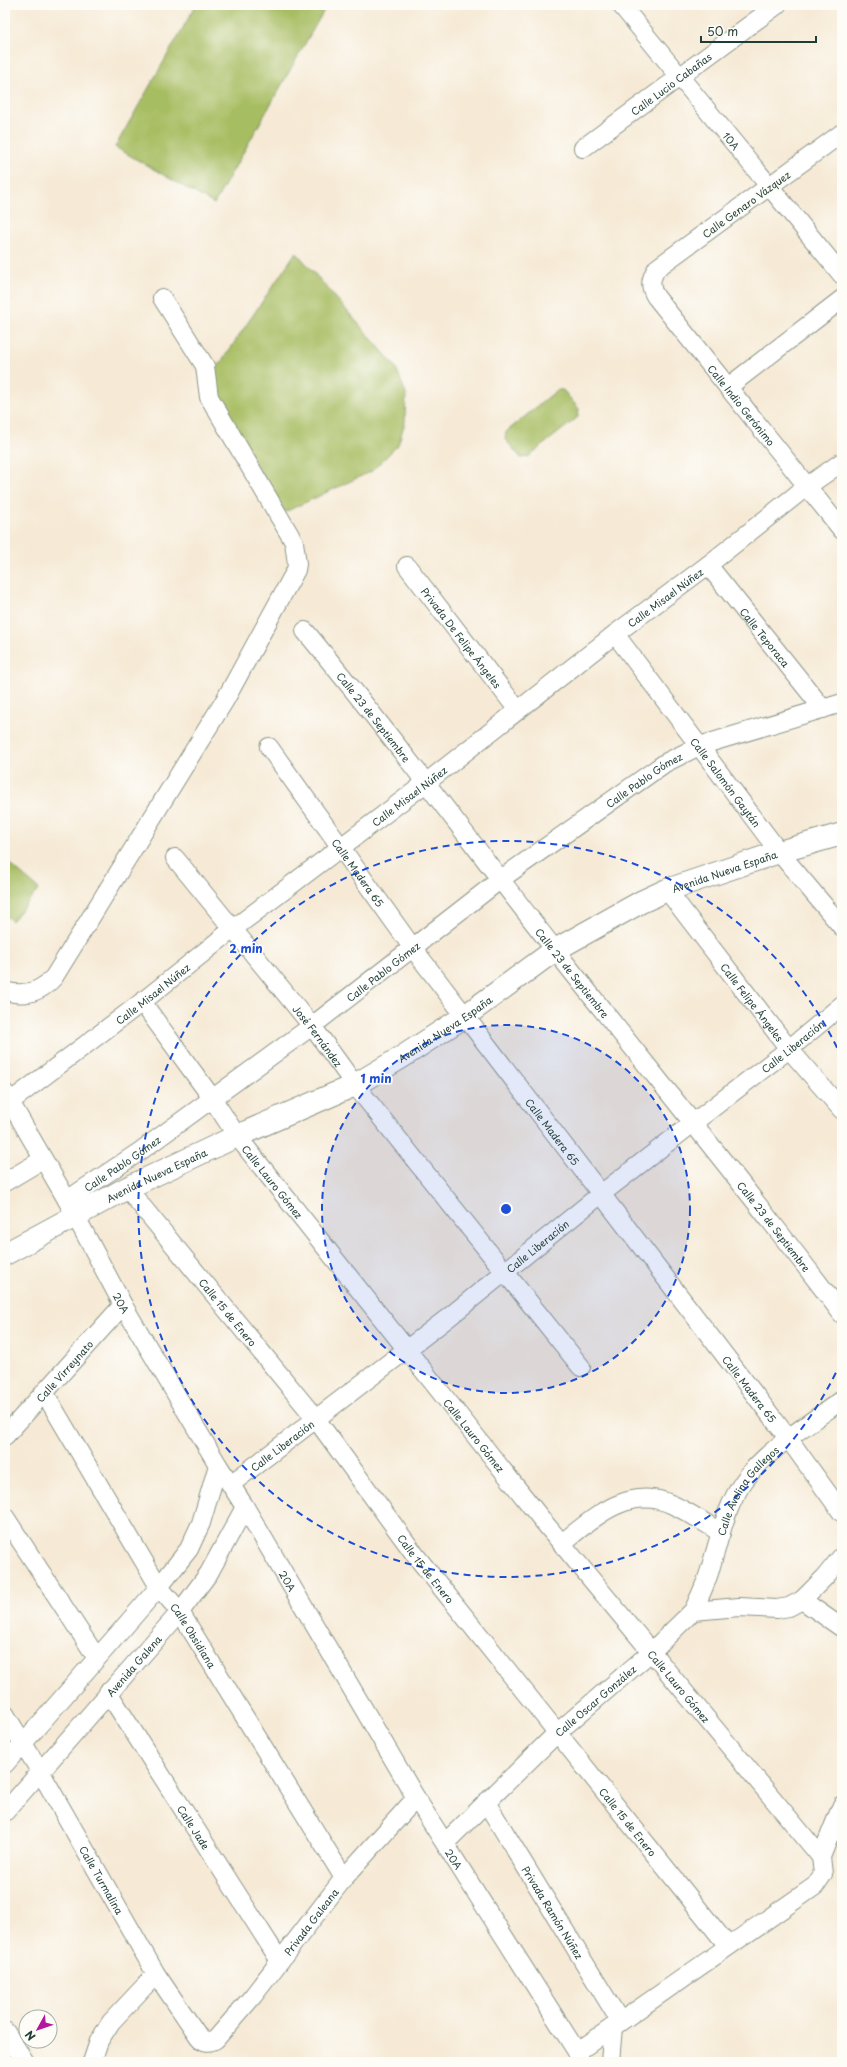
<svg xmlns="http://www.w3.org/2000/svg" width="847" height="2067" font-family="'Playpen Sans',sans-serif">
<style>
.green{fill:#a7bd62;stroke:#637d4b}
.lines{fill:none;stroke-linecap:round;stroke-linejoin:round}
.minor-casing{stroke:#8a9485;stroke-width:20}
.major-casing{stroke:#8a9485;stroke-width:24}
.minor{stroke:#fff;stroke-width:18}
.major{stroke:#fff;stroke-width:22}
.ring{fill:none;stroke:#1d4ed8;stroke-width:2;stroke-dasharray:7 5}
.labels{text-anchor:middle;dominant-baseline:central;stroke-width:3.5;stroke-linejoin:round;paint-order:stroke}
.street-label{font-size:10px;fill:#1f3d34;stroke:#fdfcf7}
.centre{fill:#1d4ed8;stroke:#fdfcf7;stroke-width:2}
.ring-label{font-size:12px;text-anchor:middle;font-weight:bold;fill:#1d4ed8;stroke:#fdfcf7;stroke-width:3.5;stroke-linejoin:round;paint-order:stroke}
</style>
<rect width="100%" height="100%" fill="#fdfcf7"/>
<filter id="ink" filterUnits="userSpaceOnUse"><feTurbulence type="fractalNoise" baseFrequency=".025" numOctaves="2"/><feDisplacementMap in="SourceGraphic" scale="8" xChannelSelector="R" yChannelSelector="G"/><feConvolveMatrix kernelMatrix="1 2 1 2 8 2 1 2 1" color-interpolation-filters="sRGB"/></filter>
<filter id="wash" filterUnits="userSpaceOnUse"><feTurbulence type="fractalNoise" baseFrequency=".012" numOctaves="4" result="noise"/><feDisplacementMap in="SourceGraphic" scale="16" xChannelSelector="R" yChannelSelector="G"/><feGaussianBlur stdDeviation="0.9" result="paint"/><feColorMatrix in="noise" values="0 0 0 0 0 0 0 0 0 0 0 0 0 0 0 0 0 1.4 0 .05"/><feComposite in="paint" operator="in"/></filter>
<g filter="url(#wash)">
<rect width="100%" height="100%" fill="#f6ead6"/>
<!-- green -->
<g class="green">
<polygon points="196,5 327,5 214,204 115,147"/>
<polygon points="296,252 396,367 406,394 405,422 398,445 372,471 285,512 206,384"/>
<polygon points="557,390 563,390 579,409 578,417 528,457 521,458 505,439 506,432"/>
<polygon points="5,860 39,889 12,921 5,915"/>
</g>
</g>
<g filter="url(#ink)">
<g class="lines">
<defs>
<g id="minor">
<path id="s1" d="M 621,5 L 842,275"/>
<path id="s2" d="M 842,133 L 657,268 C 650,279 649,287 656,297 L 842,530"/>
<path id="s3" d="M 583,148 L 777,5"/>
<polyline points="728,387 842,299"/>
<path id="s4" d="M 708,565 L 823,709"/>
<path id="s5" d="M 407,566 L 517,709"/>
<path id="s6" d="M 305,631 C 392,735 472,844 555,950 C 651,1072 749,1190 842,1314"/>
<path id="s7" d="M 615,634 L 779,852 L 842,927"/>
<path id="s8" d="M 269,747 L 412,947 L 788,1438 L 842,1513"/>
<path id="s9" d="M 175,858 L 312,1026 L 355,1085 L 581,1367"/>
<path id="s10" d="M 667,890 L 789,1049 L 842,1110"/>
<path d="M 5,991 C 25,997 41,992 54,977 L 225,700 L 296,570 L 297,564 L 294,542 L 209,397 L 205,366 L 162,298"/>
<path id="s11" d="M 142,1002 L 212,1098 L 237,1136 L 543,1521 L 821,1857"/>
<path id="s12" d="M 5,1093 L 67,1200 L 123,1305 L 218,1465 L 245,1507 L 416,1798 L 577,2052 L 581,2062"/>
<path id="s13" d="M 10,1102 L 142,1002 L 233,929 L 427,782 L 615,634 L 708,565 L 806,487 L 842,462"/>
<polyline points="5,1182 42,1160"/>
<path id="s14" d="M 127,1188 L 316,1419 L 416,1556 L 728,1946"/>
<path id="s15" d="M 67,1200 L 139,1152 L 312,1026 L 501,879 L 665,763 L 699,746 L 842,703"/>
<path id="s16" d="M 44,1392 L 159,1587 L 180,1612 L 344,1878"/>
<path id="s17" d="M 5,1436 L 123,1305"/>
<path id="s18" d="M 231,1484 L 449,1317 L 601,1194 L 789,1049 L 842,1005"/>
<polyline points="5,1517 97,1658"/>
<path d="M 562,1543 C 594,1518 629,1484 673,1505 C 689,1512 705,1523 721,1533"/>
<polyline points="802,1600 842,1628"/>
<path id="s19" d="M 693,1611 C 700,1596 707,1582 711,1566 C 720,1537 726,1506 744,1481 C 765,1451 811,1422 842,1400"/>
<path id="s20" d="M 108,1692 L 280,1961"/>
<path id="s21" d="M 5,1714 L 40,1771 L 156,1974 L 199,2037 C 204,2043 210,2043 216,2039 L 253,1996 L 344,1878 L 416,1798"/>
<polyline points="5,1764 159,1587 189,1549 201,1523 218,1465"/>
<path id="s22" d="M 486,1802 L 620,2021"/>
<path id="s23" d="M 5,1812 L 180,1612 L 209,1573 L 245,1507"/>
<path id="s24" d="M 445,1843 L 558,1732 L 651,1652 L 693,1611 L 739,1607 L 777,1609 L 789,1607 L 802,1600 L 825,1577 L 842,1556"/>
<polyline points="5,2031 25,2062"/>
<polyline points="577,2052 815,1886 823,1874 821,1857 842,1805"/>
<polyline points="92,2062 99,2041 111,2022 156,1974"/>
<polyline points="610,2062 613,2027"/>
</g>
<g id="major">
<path id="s25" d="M 5,1254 L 127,1188 L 237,1136 L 355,1085 L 402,1057 L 465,1016 L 555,950 L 641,902 L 667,890 L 779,852 L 842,834"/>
</g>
</defs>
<!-- minor casing -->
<use href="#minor" class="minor-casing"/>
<!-- major casing -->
<use href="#major" class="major-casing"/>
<!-- minor -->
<use href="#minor" class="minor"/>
<!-- major -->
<use href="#major" class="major"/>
</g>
</g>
<!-- distance rings -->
<circle cx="506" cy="1209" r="184" fill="#1d4ed8" fill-opacity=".12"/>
<g class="ring">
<circle cx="506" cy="1209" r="184"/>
<path d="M841 1362A368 368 0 1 1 841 1056"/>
</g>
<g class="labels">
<!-- street labels -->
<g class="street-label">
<text stroke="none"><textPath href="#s3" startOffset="109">Calle Lucio Cabañas</textPath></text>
<text stroke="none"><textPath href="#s1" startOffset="175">10A</textPath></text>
<text transform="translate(746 204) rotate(-36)">Calle Genaro Vázquez</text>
<text stroke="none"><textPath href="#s2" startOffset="398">Calle Indio Gerónimo</textPath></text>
<text stroke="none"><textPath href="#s13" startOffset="827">Calle Misael Núñez</textPath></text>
<text stroke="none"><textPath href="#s4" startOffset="92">Calle Teporaca</textPath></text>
<text stroke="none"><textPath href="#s5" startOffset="90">Privada De Felipe Ángeles</textPath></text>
<text stroke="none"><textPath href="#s6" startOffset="110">Calle 23 de Septiembre</textPath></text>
<text stroke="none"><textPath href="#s15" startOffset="714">Calle Pablo Gómez</textPath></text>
<text stroke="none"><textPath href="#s7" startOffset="185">Calle Salomón Gaytán</textPath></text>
<text stroke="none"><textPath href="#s13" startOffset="503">Calle Misael Núñez</textPath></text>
<text stroke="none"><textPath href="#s25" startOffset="818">Avenida Nueva España</textPath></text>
<text stroke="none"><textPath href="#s8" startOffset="154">Calle Madera 65</textPath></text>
<text stroke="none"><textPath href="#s15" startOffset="390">Calle Pablo Gómez</textPath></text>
<text stroke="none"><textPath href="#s6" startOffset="434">Calle 23 de Septiembre</textPath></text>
<text stroke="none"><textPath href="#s13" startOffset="179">Calle Misael Núñez</textPath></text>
<text stroke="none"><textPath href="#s10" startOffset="141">Calle Felipe Ángeles</textPath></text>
<text stroke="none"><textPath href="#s25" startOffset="495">Avenida Nueva España</textPath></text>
<text stroke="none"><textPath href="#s9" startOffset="228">José Fernández</textPath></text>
<text stroke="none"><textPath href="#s18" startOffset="712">Calle Liberación</textPath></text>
<text stroke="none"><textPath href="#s8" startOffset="478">Calle Madera 65</textPath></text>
<text stroke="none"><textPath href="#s15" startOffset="66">Calle Pablo Gómez</textPath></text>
<text stroke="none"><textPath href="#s25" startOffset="171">Avenida Nueva España</textPath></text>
<text stroke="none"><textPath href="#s11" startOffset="222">Calle Lauro Gómez</textPath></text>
<text stroke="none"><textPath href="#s6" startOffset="758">Calle 23 de Septiembre</textPath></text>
<text stroke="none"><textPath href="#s18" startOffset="388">Calle Liberación</textPath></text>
<text stroke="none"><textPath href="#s12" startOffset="240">20A</textPath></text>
<text stroke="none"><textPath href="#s14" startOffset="160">Calle 15 de Enero</textPath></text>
<text stroke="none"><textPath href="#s17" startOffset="88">Calle Virreynato</textPath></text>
<text stroke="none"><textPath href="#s8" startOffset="802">Calle Madera 65</textPath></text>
<text stroke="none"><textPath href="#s11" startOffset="546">Calle Lauro Gómez</textPath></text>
<text stroke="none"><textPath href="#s18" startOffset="64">Calle Liberación</textPath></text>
<text stroke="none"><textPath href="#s19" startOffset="134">Calle Avelina Gallegos</textPath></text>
<text stroke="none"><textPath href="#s14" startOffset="484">Calle 15 de Enero</textPath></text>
<text stroke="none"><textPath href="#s12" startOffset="564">20A</textPath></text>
<text stroke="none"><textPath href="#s16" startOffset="286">Calle Obsidiana</textPath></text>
<text stroke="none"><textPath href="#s23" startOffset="195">Avenida Galena</textPath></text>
<text stroke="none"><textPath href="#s11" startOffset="870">Calle Lauro Gómez</textPath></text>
<text stroke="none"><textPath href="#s24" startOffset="207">Calle Oscar González</textPath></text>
<text stroke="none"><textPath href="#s14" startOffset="808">Calle 15 de Enero</textPath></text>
<text stroke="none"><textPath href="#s20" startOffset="160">Calle Jade</textPath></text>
<text stroke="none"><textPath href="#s12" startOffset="888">20A</textPath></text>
<text stroke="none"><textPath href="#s21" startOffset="192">Calle Turmalina</textPath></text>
<text stroke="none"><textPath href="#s22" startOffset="129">Privada Ramón Núñez</textPath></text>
<text stroke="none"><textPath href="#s21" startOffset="547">Privada Galeana</textPath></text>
</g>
</g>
<circle cx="506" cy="1209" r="6" class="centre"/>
<g class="ring-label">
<text x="246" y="953">2 min</text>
<text x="376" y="1083">1 min</text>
</g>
<!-- margin -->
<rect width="847" height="2067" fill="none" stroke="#fdfcf7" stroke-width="20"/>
<!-- north arrow -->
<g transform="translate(38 2029) rotate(230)"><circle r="19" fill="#fdfcf7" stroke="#a4b0a9"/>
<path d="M0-3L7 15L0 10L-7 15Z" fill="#b5179e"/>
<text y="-6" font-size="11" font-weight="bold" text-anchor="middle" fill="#1f3d34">N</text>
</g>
<!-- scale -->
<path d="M701 36v6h115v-6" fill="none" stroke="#1f3d34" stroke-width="2"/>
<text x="707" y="36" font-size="12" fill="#1f3d34" stroke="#fdfcf7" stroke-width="3" paint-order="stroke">50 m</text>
</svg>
